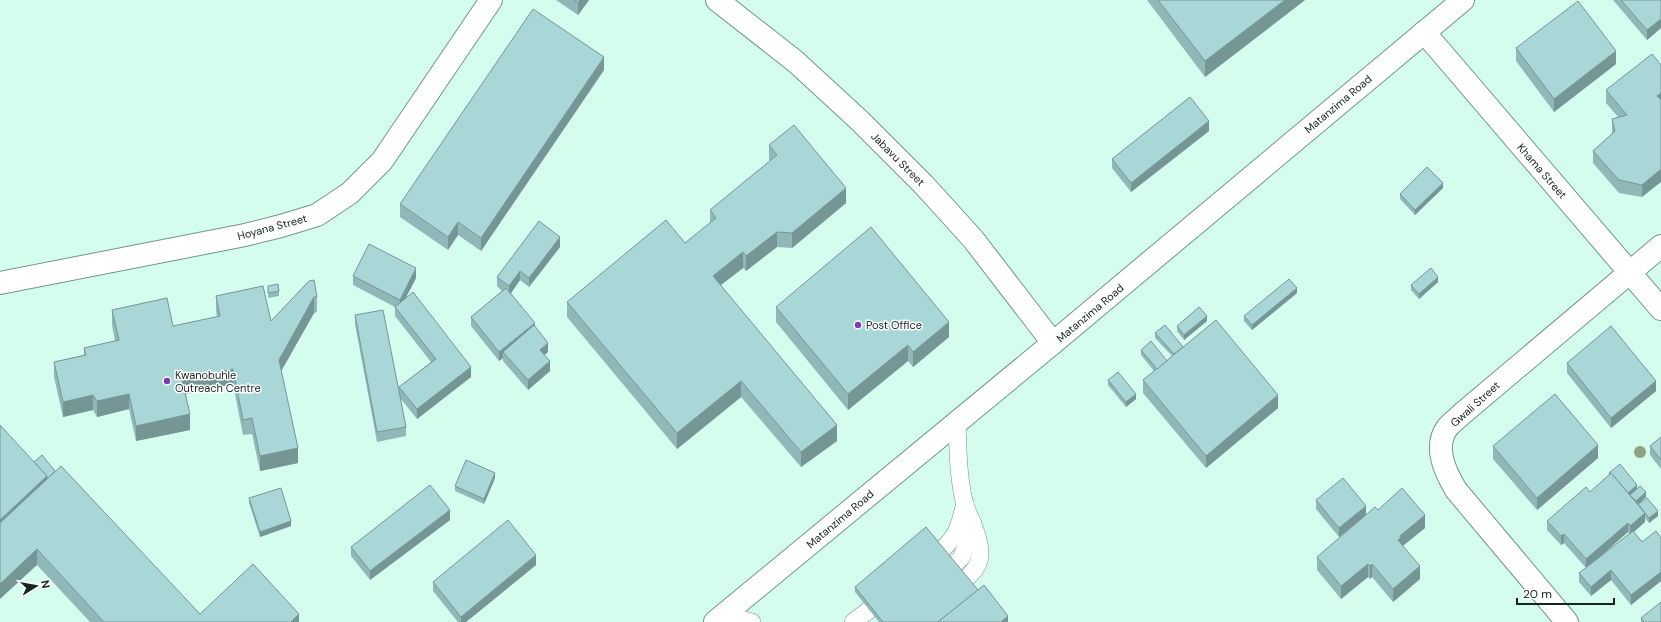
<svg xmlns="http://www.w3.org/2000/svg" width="1661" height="622" font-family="'DM Sans',sans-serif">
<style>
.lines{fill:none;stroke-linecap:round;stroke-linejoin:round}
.lane-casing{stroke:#71978a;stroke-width:18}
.street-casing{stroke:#71978a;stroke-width:24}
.secondary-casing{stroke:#71978a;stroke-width:24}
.lane{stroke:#fff;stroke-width:17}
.street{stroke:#fff;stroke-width:22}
.secondary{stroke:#fff;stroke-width:22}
.tree{fill:#8ea47e}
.wall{fill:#91b8b9;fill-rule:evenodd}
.shaded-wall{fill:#769696}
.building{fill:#a9d6d7;stroke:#769696}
.poi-dot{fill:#7d3db2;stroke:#fff;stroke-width:1.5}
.labels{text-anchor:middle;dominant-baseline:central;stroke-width:3;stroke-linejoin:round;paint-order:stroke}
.street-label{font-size:11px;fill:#15241f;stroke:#fff}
.poi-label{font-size:11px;fill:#15241f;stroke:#fff;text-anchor:start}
</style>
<rect width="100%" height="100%" fill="#d5fdee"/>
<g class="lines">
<defs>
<g id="lane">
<path d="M 957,422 C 958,449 958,475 964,501 C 969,520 980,534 980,554 C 980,565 973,572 966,579"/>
<path d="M 941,550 C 958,536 960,523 965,503"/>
<polyline points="954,565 962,557 973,523"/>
<polyline points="724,615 752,622"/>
<polyline points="853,622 869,610"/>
</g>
<g id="street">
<polyline points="1424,32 1661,309"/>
<polyline points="0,283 245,235 281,226 317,215 350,193 382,161 491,0"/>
<path d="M 1567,622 L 1456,490 C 1446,473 1433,448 1447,428 C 1451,423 1458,418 1463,413 L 1661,246"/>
</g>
<g id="secondary">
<polyline points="717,0 796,62 860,121 924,185 973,239 1053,343"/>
<polyline points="715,622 1053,343 1463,0"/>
</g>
</defs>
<!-- lane casing -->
<use href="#lane" class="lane-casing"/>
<!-- street casing -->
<use href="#street" class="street-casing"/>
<!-- secondary casing -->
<use href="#secondary" class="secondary-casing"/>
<!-- lane -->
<use href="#lane" class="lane"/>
<!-- street -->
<use href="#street" class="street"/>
<!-- secondary -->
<use href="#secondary" class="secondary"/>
</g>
<!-- trees -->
<circle class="tree" cx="1640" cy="452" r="6"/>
<!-- wall -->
<g class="wall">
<polygon points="556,0 589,0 578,15"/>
<polygon points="1147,0 1305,0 1205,77"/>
<polygon points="1613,0 1661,0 1661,28 1647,40"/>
<polygon points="1516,48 1616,64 1554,112 1516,61"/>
<polygon points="1652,54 1642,197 1619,193 1593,163 1593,151 1612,134 1612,119 1618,117 1606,103 1606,90"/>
<polygon points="604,70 481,251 458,235 448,250 400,217 400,204"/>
<polygon points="1209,131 1131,192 1112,168 1112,159"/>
<polygon points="769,145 846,203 792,248 777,247 746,271 743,268 721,285 837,441 801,467 741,397 677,449 567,317 567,302 685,243 710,223 710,210 770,161 769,160"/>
<polygon points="1443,188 1415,215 1400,199 1400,194"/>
<polygon points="560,247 529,287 520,280 511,293 535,327 548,352 544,355 550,371 528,390 503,361 503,358 499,361 471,326 471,317 502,291 497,286 497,277"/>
<polygon points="353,276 416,278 405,299 471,377 417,419 400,398 406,427 406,436 377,442 355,324 355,315 399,393 399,387 431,362 395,316 395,307 353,285"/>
<polygon points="309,281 317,297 317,312 314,313 281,371 298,463 260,471 252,434 243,435 233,384 186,394 190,430 136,441 129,409 97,417 93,410 63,417 54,377 54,362 84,355 84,348 115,341 112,325 112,310 173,326 217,317 216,311 216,296 271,321"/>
<polygon points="1438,282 1419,299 1411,290 1411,285"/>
<polygon points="268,286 279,291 279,296 268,298"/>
<polygon points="1297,293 1252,330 1244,321 1244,316"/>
<polygon points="776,307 949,337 913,367 908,361 848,410 776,322"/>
<polygon points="1207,321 1184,340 1177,331 1177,326"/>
<polygon points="1155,333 1183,347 1278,408 1206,468 1143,393 1143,380 1154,371 1141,355 1141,350 1167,361 1172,356 1155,338"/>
<polygon points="1567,363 1656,391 1611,428 1567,373"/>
<polygon points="1108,380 1136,399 1126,407 1108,385"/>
<polygon points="1661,437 1661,469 1650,455 1650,446"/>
<polygon points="1493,446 1598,458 1537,510 1493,459"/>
<polygon points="34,462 55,471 200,614 299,622 90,622 37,565"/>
<path d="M 1609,473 L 1637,488 L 1646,497 L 1638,504 L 1658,516 L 1649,523 L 1645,518 L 1645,522 L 1634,532 L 1642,542 L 1661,538 L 1661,581 L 1631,605 L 1611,580 L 1591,596 L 1579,582 L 1579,573 L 1586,568 L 1564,543 L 1561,545 L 1547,530 L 1547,521 L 1590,492 L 1609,475 ZM 1628,532 L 1629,534 L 1596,560 Z"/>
<polygon points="495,478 484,504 455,491 455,486"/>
<polygon points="249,498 291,526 260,537 249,503"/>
<polygon points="1316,500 1366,515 1339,537 1316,509"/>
<polygon points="1378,510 1425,528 1403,546 1420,579 1393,602 1372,577 1370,579 1368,577 1341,599 1317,570 1317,557"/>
<polygon points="450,520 370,580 351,556 351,547"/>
<polygon points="536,565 466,622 458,622 433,591 433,582"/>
<polygon points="855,587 978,590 1008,622 879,622 855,592"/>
<polygon points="1641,618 1661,622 1641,622"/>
</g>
<!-- shaded-wall -->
<g class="shaded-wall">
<polygon points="580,0 589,0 578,15 578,3"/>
<polygon points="1285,0 1305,0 1205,77 1205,61"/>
<polygon points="1661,19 1661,28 1647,40 1647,30"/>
<polygon points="1616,51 1616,64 1554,112 1554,99"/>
<polygon points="604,57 604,70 481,251 481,238"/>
<polygon points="1661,93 1661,105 1657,96"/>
<polygon points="1209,121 1209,131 1131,192 1131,183"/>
<polygon points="1661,169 1661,182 1642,197 1642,185"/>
<polygon points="1443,183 1443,188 1415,215 1415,210"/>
<polygon points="846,188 846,203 792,248 792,233"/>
<polygon points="458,222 458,235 448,250 448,237"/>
<polygon points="777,232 777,247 746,271 746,256"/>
<polygon points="560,237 560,247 529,287 529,278"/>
<polygon points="743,252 743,268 713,291 713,276"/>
<polygon points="416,268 416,278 400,309 400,300"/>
<polygon points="520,271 520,280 509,296 509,286"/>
<polygon points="1438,277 1438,282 1419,299 1419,294"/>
<polygon points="1297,288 1297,293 1252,330 1252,325"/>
<polygon points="314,297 314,313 279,375 279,360"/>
<polygon points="1207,316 1207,321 1184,340 1184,335"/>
<polygon points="949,322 949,337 913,367 913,352"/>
<polygon points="535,323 535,332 503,352 503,358 499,361 499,352"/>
<polygon points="548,343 548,352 540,359 540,350"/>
<polygon points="908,345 908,361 848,410 848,394"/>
<polygon points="550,361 550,371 528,390 528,380"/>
<polygon points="471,367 471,377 417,419 417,409"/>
<polygon points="233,369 233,384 182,395 182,380"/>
<polygon points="741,381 741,397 677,449 677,433"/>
<polygon points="1656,381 1656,391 1611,428 1611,418"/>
<polygon points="129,394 129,409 97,417 97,401"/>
<polygon points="1136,394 1136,399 1126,407 1126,402"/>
<polygon points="93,395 93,410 63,417 63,402"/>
<polygon points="1278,395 1278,408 1206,468 1206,456"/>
<polygon points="190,414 190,430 136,441 136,426"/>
<polygon points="837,425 837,441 801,467 801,452"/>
<polygon points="1598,445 1598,458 1537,510 1537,498"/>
<polygon points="298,448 298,463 260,471 260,456"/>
<polygon points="495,473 495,478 484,504 484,499"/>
<polygon points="47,476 47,483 0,535 0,520"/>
<polygon points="1637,485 1637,490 1626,499 1626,494"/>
<polygon points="1646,492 1646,497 1636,506 1636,501"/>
<polygon points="1366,506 1366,515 1339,537 1339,528"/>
<polygon points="450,510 450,520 370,580 370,571"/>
<polygon points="1658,511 1658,516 1649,523 1649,518"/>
<polygon points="1645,513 1645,522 1630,535 1630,526"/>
<polygon points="1425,515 1425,528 1401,547 1398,540 1400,536"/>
<polygon points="291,521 291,526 260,537 260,532"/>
<polygon points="1628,523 1628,532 1586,569 1586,559"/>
<polygon points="1564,534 1564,543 1561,545 1561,536"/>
<polygon points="37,549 37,565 0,599 0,584"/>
<polygon points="536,555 536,565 466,622 461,622 461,617"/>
<polygon points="1368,564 1368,577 1341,599 1341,586"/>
<polygon points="1372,564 1372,577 1370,579 1370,566"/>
<polygon points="1420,566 1420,579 1393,602 1393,589"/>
<polygon points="1611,570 1611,580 1591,596 1591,587"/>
<polygon points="1661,572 1661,581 1631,605 1631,595"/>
<polygon points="299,614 299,622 291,622"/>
<polygon points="1008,616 1008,622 1001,622"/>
</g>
<!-- building -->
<g class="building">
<polygon points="574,0 580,0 578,3"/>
<polygon points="1158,0 1285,0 1205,61"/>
<polygon points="1621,0 1661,0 1661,19 1647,30"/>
<polygon points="1578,1 1616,51 1554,99 1516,48"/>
<polygon points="533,9 604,57 481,238 458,222 448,237 400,204"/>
<polygon points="1652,54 1661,65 1661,93 1657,96 1661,100 1661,169 1642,185 1619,180 1593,151 1615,131 1612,119 1627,115 1606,90"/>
<polygon points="1190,97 1209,121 1131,183 1112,159"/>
<polygon points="794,125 846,188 792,233 777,232 746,256 743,252 713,276 837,425 801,452 741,381 677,433 567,302 666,220 685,243 716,218 710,210 777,155 769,145"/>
<polygon points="1427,167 1443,183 1415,210 1400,194"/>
<polygon points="539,221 560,237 529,278 520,271 509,286 497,277"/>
<polygon points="871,227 949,322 913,352 908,345 848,394 776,307"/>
<polygon points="369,244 416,268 400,300 353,276"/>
<polygon points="1431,268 1438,277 1419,294 1411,285"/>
<polygon points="1289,279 1297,288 1252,325 1244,316"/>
<polygon points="314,280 317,297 314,297 279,360 298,448 260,456 252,418 243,420 233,369 182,380 190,414 136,426 129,394 97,401 93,395 63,402 54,362 86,355 84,348 119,340 112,310 167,298 173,326 220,316 216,296 263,286 271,321 309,281"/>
<polygon points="278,284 279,291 268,293 268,286"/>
<polygon points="506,288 535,323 499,352 471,317"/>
<polygon points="413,292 471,367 417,409 399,387 436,359 395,307"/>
<polygon points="1199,307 1207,316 1184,335 1177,326"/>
<polygon points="383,310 406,427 377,432 355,315"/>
<polygon points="1216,320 1278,395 1206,456 1143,380"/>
<polygon points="534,325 548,343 540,350 550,361 528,380 503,352"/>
<polygon points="1165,325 1183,347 1174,354 1155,333"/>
<polygon points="1611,326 1656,381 1611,418 1567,363"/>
<polygon points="1151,341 1167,361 1157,369 1141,350"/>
<polygon points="1118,372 1136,394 1126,402 1108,380"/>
<polygon points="1555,394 1598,445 1537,498 1493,446"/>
<polygon points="0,425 47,476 0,520"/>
<polygon points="1661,437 1661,460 1650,446"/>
<polygon points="42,455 55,471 47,479 47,476 34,462"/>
<polygon points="466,460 495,473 484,499 455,486"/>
<polygon points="1620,464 1637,485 1628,493 1611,473 1610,474 1609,473"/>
<polygon points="61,466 200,614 253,564 299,614 291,622 104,622 37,549 0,584 0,523"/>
<polygon points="1611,473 1645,513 1630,526 1628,523 1586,559 1564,534 1561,536 1547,521 1586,487 1590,492"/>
<polygon points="1343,478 1366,506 1339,528 1316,500"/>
<polygon points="430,485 450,510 370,571 351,547"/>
<polygon points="1640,486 1646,492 1636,501 1630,495"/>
<polygon points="281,488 291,521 260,532 249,498"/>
<polygon points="1402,488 1425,515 1400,536 1401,538 1398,540 1420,566 1393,589 1372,564 1370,566 1368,564 1341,586 1317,557 1375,507 1378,510"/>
<polygon points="1647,498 1658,511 1649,518 1638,504"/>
<polygon points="508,520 536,555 461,617 433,582"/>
<polygon points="926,527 978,590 938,622 883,622 855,587"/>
<polygon points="1633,531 1642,542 1656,531 1661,538 1661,572 1631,595 1611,570 1591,587 1579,573"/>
<polygon points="984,585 1008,616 1001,622 938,622"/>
<polygon points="1661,602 1661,622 1644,622 1641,618"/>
</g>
<!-- markers -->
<g class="poi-dot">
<circle cx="858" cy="325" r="4"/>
<circle cx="167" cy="381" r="4"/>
</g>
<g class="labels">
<!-- street labels -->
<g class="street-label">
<text transform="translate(1338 104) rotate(-40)">Matanzima Road</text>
<text transform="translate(898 159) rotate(45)">Jabavu Street</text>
<text transform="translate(1542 171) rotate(49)">Khama Street</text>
<text transform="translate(272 227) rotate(-15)">Hoyana Street</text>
<text transform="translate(1090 313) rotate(-40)">Matanzima Road</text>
<text transform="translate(1475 404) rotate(-42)">Gwali Street</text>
<text transform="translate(840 519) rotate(-40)">Matanzima Road</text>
</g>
<!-- poi labels -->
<g class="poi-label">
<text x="866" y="325">Post Office</text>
<text x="175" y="375">Kwanobuhle<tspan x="175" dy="13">Outreach Centre</tspan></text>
</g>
</g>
<!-- north arrow -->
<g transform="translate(36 586) rotate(79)" stroke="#ffffff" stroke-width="3" paint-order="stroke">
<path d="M0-3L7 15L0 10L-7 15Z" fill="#15241f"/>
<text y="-6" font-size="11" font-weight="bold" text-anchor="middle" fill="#15241f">N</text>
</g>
<!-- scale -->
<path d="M1517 598v6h97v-6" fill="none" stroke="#15241f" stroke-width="2"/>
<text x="1523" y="598" font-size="12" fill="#15241f" stroke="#ffffff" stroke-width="3" paint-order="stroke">20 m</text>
</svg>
